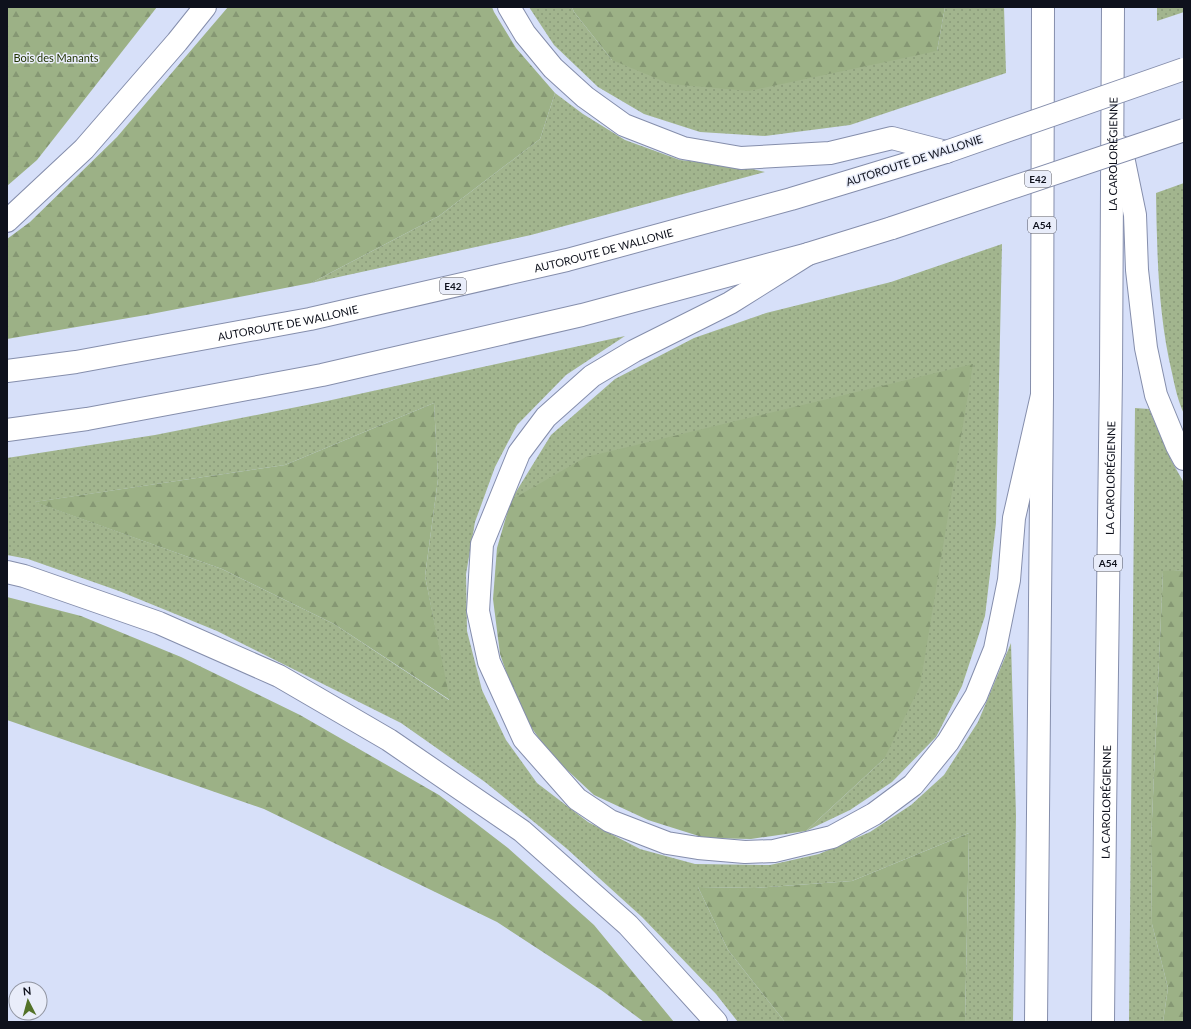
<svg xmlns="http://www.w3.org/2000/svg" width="1191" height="1029" font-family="Lato,sans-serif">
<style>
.grass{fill:url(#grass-dots);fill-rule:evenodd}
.forest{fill:url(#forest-firs)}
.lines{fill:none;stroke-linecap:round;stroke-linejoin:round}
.motorway-casing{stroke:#858eac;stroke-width:24}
.motorway{stroke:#fff;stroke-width:22}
.motorway-bridge-casing{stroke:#858eac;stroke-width:24;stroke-linecap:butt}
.motorway-bridge{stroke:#fff;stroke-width:22}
.labels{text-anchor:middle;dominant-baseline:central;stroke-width:3;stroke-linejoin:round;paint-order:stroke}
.shield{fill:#e9edfa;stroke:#50535f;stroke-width:1}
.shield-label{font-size:10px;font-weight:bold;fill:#0e111c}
.park-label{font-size:11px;fill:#223503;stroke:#e9edfa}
.street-label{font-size:11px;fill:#0e111c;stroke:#e9edfa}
</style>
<defs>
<pattern id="grass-dots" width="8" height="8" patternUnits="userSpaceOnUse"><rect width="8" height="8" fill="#a2b58e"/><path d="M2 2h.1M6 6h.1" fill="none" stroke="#8a9b7a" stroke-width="1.8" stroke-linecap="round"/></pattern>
<pattern id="forest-firs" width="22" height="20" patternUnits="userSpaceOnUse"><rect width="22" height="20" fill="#9cb186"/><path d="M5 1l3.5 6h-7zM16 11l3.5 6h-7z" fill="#859773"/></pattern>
</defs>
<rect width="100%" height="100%" fill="#d7e0f9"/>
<!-- grass -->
<g class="grass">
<polygon points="529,7 572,7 574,12 612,60 937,51 945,7 1004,7 1006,73 850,125 765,136 700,132 644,114 598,87 554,45"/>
<polygon points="1157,7 1184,7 1184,12 1157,21"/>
<polygon points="555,93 583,114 625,140 680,160 744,167 765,172 531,235 311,283 439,216 540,139"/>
<path d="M 1184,183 L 1184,414 C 1178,401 1175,387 1172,373 C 1158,314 1157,253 1156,193 Z"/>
<polygon points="1002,244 996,523 985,616 962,686 936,737 892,782 850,810 806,831 884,759 511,500 551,435 615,379 694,338 766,313 891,282"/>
<path d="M 625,336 L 566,375 L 517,425 L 495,467 L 475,522 L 466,574 L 467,631 L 482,690 L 506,740 L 537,783 L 588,822 L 640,849 L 695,864 L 770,865 L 819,854 L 870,832 L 911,805 L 944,775 L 978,722 L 1011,643 L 1016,815 L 1013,1022 L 965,1022 L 969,833 L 852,881 L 755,888 L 698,887 L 728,950 L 785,1022 L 738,1022 L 716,994 L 642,917 L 566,848 L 485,782 L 401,723 L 217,631 L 119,591 L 28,559 L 7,555 L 7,458 L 155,435 L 327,401 ZM 434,403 L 438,479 L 425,576 L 449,700 L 334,624 L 222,569 L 35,502 L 285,465 Z"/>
<polygon points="1135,408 1149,409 1171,460 1184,483 1184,570 1163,572 1151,842 1152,924 1168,988 1163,1022 1129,1022"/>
</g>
<!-- forest -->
<g class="forest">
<polygon points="7,7 157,7 37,160 7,186"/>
<polygon points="228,7 492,7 494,12 516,48 555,93 540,139 439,216 311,283 146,315 7,339 7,239 30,222 117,137"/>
<polygon points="572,7 945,7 937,51 749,91 670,84 612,60 574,12"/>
<polygon points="973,364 920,686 884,759 806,831 751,839 705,838 648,820 594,795 550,754 519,710 500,654 493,599 497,548 511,500 586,457"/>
<polygon points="434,403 438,479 425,576 450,700 334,624 222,569 34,502 285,465"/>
<polygon points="1184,570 1184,1022 1163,1022 1168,988 1152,924 1151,842 1163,571"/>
<polygon points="7,597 81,616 181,657 300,715 439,795 508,848 594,925 674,1022 644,1022 601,990 497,922 264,809 7,720"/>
<polygon points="969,833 965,1022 785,1022 728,950 698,887 755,888 852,881"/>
</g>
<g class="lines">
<defs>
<g id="motorway">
<polyline points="509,7 525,34 553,68 585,97 624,125 683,148 741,158 830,153 892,138 946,152"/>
<polyline points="1121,147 1135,215 1137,270 1146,348 1156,395 1177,446 1184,459"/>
<polyline points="7,221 84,149 177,42 205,7"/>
<polyline points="808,254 730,303 634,351 592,376 546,417 519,453 482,544 478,611 489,662 524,739 577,799 610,821 667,843 698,848 745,852 774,851 832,837 874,814 913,785 948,742 976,696 995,649 1009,580 1014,518 1042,395"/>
<path id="s1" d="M 7,371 L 76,362 L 310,319 L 567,260 L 791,199 L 946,152"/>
<polyline points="7,430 87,419 322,375 582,315 808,254 892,228"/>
<polyline points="7,572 24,576 159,623 279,676 389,740 522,831 628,925 716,1022"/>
<polyline points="1036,1022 1042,395 1043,7"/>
<path id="s2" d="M 1103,1022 L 1105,818 L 1111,373 L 1113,7"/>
</g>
</defs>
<!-- motorway casing -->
<use href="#motorway" class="motorway-casing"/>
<!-- motorway -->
<use href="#motorway" class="motorway"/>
<defs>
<g id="motorway-bridge">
<polyline points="946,152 1184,69"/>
<polyline points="892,228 1184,130"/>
</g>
</defs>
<!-- motorway-bridge casing -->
<use href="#motorway-bridge" class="motorway-bridge-casing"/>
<!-- motorway-bridge -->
<use href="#motorway-bridge" class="motorway-bridge"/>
</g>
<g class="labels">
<!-- shield labels -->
<g class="shield">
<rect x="1025" y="171" width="26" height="16" rx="3"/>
<rect x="1028" y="217" width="28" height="16" rx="3"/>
<rect x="440" y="278" width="26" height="16" rx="3"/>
<rect x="1094" y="555" width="28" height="16" rx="3"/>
</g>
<g class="shield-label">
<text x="1038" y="179">E42</text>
<text x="1042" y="225">A54</text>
<text x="453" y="286">E42</text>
<text x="1108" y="563">A54</text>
</g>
<!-- park labels -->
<g class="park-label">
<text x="56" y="57">Bois des Manants</text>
</g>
<!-- street labels -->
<g class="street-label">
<text stroke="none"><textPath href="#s2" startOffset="868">LA CAROLORÉGIENNE</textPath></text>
<text transform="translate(914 160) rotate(-18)">AUTOROUTE DE WALLONIE</text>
<text stroke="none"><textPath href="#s1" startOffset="609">AUTOROUTE DE WALLONIE</textPath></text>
<text stroke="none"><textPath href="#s1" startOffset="285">AUTOROUTE DE WALLONIE</textPath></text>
<text stroke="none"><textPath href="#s2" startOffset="544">LA CAROLORÉGIENNE</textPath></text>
<text stroke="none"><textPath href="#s2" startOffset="220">LA CAROLORÉGIENNE</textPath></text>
</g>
</g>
<!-- border -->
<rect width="1191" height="1029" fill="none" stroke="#0e111c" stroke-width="16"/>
<!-- north arrow -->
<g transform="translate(28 1001) rotate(354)"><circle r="19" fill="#e9edfa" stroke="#9195a1"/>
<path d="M0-3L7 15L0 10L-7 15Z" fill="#537228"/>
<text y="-6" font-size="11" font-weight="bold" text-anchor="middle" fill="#0e111c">N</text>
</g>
</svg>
